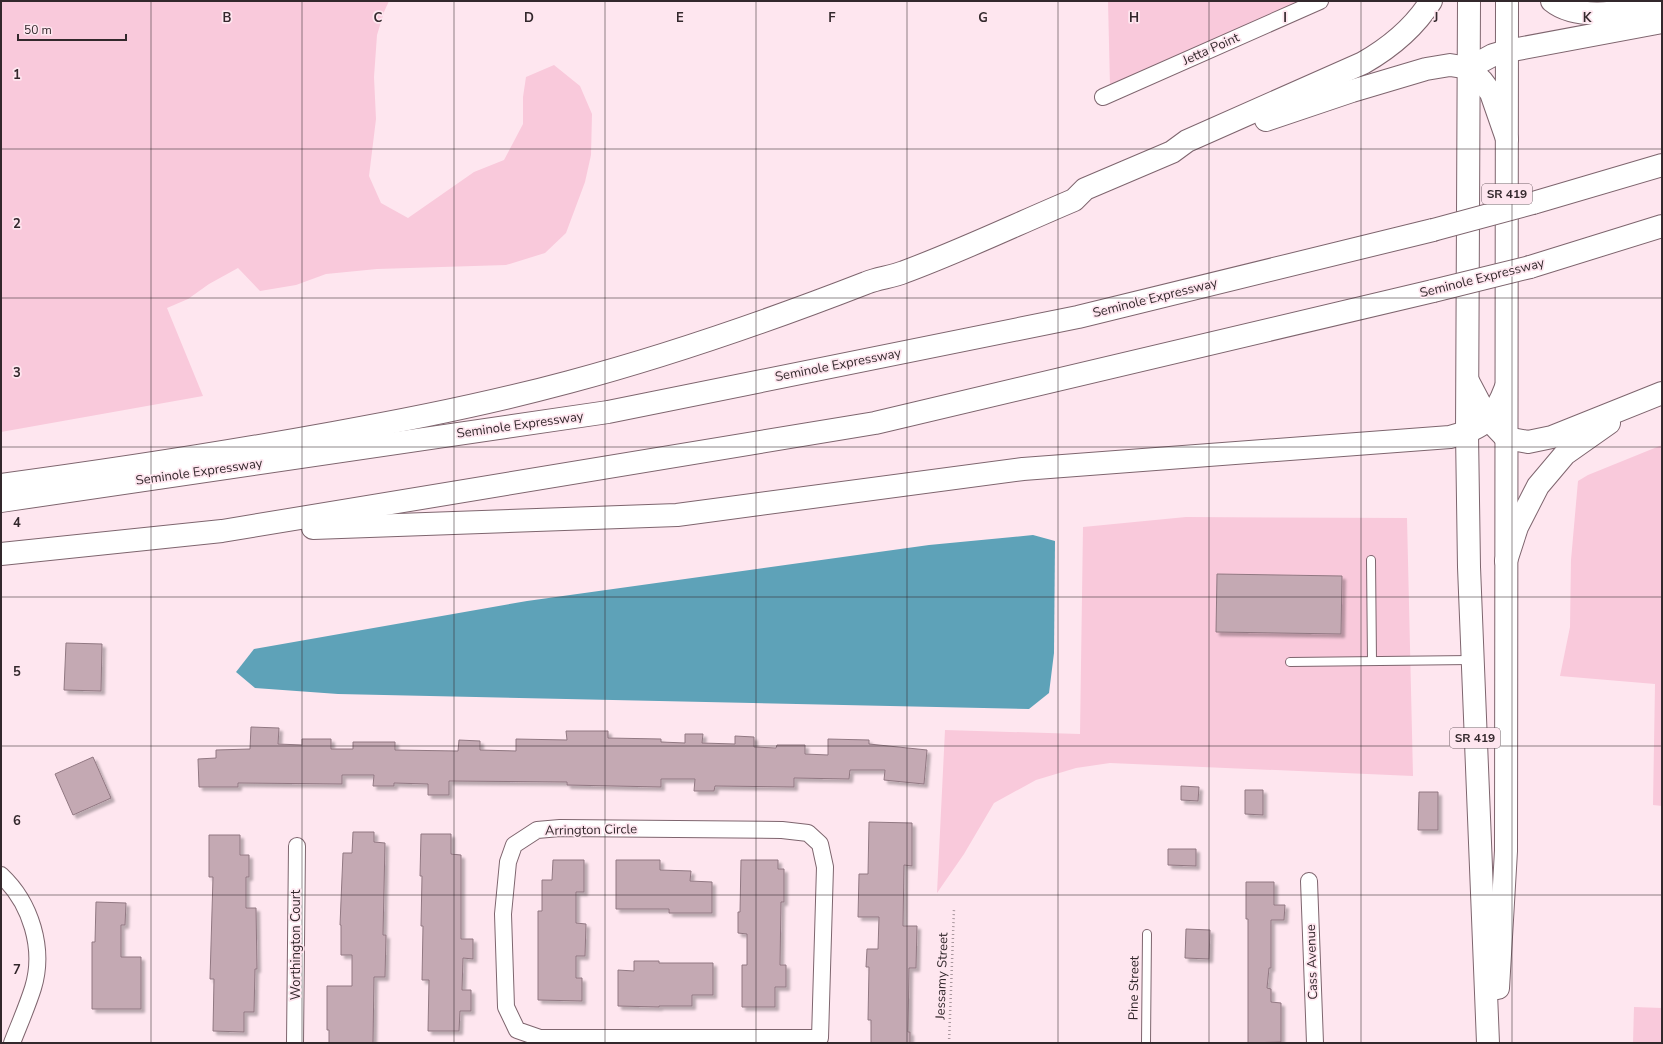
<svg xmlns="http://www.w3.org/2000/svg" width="1663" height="1044" font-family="'Nunito Sans',sans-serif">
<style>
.green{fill:#f9c9db}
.water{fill:#5ea2b8}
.building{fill:#c4a9b3;stroke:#917882;filter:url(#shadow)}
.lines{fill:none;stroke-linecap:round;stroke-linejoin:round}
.service-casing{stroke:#7e656e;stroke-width:10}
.minor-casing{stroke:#7e656e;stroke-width:18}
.primary-casing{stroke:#7e656e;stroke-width:24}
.motorway-casing{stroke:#7e656e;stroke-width:24}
.path{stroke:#a9979e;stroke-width:2.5;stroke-dasharray:1 3;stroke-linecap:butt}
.service{stroke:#fff;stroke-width:8}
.minor{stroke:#fff;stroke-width:16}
.primary{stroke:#fff;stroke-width:22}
.motorway{stroke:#fff;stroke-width:22}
.motorway-bridge-casing{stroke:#7e656e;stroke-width:24;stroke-linecap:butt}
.motorway-bridge{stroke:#fff;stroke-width:22}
.grid{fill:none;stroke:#33282c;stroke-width:1;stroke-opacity:0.55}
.labels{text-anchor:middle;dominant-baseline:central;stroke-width:3.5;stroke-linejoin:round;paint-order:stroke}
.shield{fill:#fee6ef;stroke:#706166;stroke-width:1}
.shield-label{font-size:12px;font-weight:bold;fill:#33282c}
.street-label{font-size:13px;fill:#33282c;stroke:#fee6ef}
.grid-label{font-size:13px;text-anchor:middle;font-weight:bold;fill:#33282c;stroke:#fee6ef;stroke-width:3.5;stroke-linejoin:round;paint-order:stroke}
</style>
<defs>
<filter id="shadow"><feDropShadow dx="3.5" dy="3.5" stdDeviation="1" flood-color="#0004"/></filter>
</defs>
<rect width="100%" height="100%" fill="#fee6ef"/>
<!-- green -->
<g class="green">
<polygon points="1,1 389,1 384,12 377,35 374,77 376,119 369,176 381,203 408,218 474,172 504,160 523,124 523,97 526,77 554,65 580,86 592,114 591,155 585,182 566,233 545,253 506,265 377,269 326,274 296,285 260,291 238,268 209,284 188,299 167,308 203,396 1,432"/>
<polygon points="1108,1 1301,1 1110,86"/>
<polygon points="1662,445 1662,806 1653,805 1655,684 1560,676 1570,627 1571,560 1578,481 1588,475"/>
<polygon points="1186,517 1407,518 1413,776 1110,763 1076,768 1036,780 994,803 964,854 937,893 945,730 1080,734 1083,527"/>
<polygon points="1634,1007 1662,1008 1662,1043 1633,1043"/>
</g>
<!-- water -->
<polygon class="water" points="1033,535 1055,541 1054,653 1049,693 1029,709 338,694 255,688 236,672 254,649 527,601 929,545"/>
<!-- building -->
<g class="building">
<polygon points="1217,574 1342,576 1341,634 1216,632"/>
<polygon points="66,643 102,644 101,691 64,690"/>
<polygon points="251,727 279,728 278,744 302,745 302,739 331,739 331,749 353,749 353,742 395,742 395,750 458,751 459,740 480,741 480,750 516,751 516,739 567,740 566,731 608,731 608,738 661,739 661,742 685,743 685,734 703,734 702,743 735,744 735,736 754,737 754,747 776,748 777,745 805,745 805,754 828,755 828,739 869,740 869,744 927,750 924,784 884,780 885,770 850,770 849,779 794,778 794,787 715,786 714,791 694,791 695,779 661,779 661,787 567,785 567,782 449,781 449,795 428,795 428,784 394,783 394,786 373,786 374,775 342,775 342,784 238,783 238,787 199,787 198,759 216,758 216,750 250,749"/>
<polygon points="93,757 111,798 73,815 55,774"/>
<polygon points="1181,786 1199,787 1198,801 1181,800"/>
<polygon points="1245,790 1263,790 1263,815 1245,814"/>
<polygon points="1419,792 1438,792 1438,830 1418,830"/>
<polygon points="869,822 912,823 912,866 904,865 903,926 917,926 916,968 909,968 908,1032 910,1032 910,1043 871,1043 871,1020 868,1020 869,967 866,967 867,949 878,949 879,917 858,917 859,874 868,874"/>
<polygon points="353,832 374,832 374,842 385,843 383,935 386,935 385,977 374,977 373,1043 329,1043 329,1030 327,1030 327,986 352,986 352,955 341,955 341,925 340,925 343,853 352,853"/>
<polygon points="421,834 451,834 451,854 461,855 461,939 473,939 473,959 463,958 462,990 471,990 471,1011 460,1011 459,1031 428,1031 429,980 422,980 423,926 421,926 422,876 420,876"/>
<polygon points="209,835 240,835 240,855 249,855 249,877 246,877 246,908 256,908 257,969 255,969 254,1012 244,1012 244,1032 213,1031 214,979 210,979 213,877 209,877"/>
<polygon points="1168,849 1196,849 1196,866 1168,865"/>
<polygon points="553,860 584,860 584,892 576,892 576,923 586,924 585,956 576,956 576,978 582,978 582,1001 538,1000 538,911 542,911 542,880 552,880"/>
<polygon points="616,860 660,860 660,870 691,871 690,881 712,882 712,913 669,913 669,909 616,909"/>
<polygon points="741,860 778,860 778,869 784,869 784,902 781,902 780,965 786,965 786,987 775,987 775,1007 742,1007 742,965 747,965 747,934 738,933 738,912 740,912"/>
<polygon points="1246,882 1274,882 1274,905 1285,905 1284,920 1271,920 1271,968 1269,968 1267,988 1271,989 1271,1002 1281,1003 1281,1042 1248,1043 1248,919 1246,919"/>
<polygon points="96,902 126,903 125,925 121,925 121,957 141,957 141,1009 92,1009 92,942 95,942"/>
<polygon points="1186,929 1210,930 1209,959 1185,958"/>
<polygon points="634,961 659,961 659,963 713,963 713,995 692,995 692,1006 659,1006 659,1007 618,1006 618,970 634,971"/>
</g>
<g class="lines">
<defs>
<g id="service">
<polyline points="1371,560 1372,661"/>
<polyline points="1290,662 1471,660"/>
<polyline points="1146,1043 1147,934"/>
</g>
<g id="minor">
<polyline points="1103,97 1320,1"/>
<polygon points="560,828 782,830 808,833 820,844 825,867 820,1038 540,1038 517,1030 506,1007 503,914 508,862 514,845 537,830"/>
<path d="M 1,875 C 31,903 45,949 33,988 C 27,1007 19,1025 12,1043"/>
<polyline points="1309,881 1315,1043"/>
<polyline points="295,1043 297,846"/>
</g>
<g id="primary">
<polyline points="1469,1 1467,433 1469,567 1488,1043"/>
<polyline points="1498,988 1506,851 1507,1"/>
</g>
<g id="motorway">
<path d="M 1552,1 C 1579,23 1631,10 1662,5"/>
<polyline points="1469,68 1482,81 1491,93 1507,139"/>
<polyline points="1266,120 1352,91 1426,69 1450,65 1469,68 1493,55 1507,51 1662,22"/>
<polyline points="1533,203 1662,165"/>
<polyline points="1530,267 1662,226"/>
<polyline points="1468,381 1488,419 1506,438 1528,442 1552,437 1662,393"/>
<path d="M 1,485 C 112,470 223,453 333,433 C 412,419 491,403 569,382 C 670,355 768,321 866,283 C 878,278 892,277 904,272 C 961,251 1017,224 1074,200 L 1085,189 L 1172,152 L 1187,141 L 1363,63 C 1391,47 1414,28 1431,1"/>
<polyline points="1,501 608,412 1078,317 1433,230"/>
<path d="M 313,528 L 677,515 L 1023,469 L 1450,437 C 1483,429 1494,419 1506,387"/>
<polyline points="1,554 222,531 875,423 1433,291"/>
<polyline points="1506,561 1517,527 1538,486 1565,454 1609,423"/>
</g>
</defs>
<!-- service casing -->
<use href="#service" class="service-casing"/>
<!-- minor casing -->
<use href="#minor" class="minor-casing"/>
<!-- primary casing -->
<use href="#primary" class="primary-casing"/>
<!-- motorway casing -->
<use href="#motorway" class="motorway-casing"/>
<!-- path -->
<polyline class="path" points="949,1043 954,909"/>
<!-- service -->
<use href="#service" class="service"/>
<!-- minor -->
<use href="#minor" class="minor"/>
<!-- primary -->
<use href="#primary" class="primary"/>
<!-- motorway -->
<use href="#motorway" class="motorway"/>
<defs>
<g id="motorway-bridge">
<polyline points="1433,230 1533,203"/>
<polyline points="1433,291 1530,267"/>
</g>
</defs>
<!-- motorway-bridge casing -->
<use href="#motorway-bridge" class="motorway-bridge-casing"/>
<!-- motorway-bridge -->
<use href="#motorway-bridge" class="motorway-bridge"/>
</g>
<!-- grid -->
<path class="grid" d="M 151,1 L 151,1043M 302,1 L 302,1043M 454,1 L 454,1043M 605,1 L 605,1043M 756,1 L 756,1043M 907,1 L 907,1043M 1058,1 L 1058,1043M 1209,1 L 1209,1043M 1361,1 L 1361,1043M 1512,1 L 1512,1043M 1,149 L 1662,149M 1,298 L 1662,298M 1,447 L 1662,447M 1,597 L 1662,597M 1,746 L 1662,746M 1,895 L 1662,895"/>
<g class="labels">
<!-- shield labels -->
<g class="shield">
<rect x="1482" y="184" width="50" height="20" rx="3"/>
<rect x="1450" y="728" width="50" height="20" rx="3"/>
</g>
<g class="shield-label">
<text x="1507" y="194">SR 419</text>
<text x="1475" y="738">SR 419</text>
</g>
<!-- street labels -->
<g class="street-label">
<text transform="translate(1211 49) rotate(-24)">Jetta Point</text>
<text transform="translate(1482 278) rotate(-14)">Seminole Expressway</text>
<text transform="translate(1155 298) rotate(-14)">Seminole Expressway</text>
<text transform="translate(838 365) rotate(-11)">Seminole Expressway</text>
<text transform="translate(520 425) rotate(-8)">Seminole Expressway</text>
<text transform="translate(199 472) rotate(-8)">Seminole Expressway</text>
<text transform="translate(591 830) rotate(-1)">Arrington Circle</text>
<text transform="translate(296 945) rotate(-90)">Worthington Court</text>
<text transform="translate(1312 962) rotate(-92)">Cass Avenue</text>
<text transform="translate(942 976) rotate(-88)">Jessamy Street</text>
<text transform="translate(1134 988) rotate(-89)">Pine Street</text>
</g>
</g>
<g class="grid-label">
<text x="227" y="22">B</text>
<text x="378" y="22">C</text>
<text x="529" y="22">D</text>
<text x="680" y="22">E</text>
<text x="832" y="22">F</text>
<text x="983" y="22">G</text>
<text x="1134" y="22">H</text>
<text x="1285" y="22">I</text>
<text x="1436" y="22">J</text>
<text x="1587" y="22">K</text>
<text x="17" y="79">1</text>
<text x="17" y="228">2</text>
<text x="17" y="377">3</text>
<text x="17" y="527">4</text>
<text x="17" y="676">5</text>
<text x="17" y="825">6</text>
<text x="17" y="974">7</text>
</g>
<!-- border -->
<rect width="1663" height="1044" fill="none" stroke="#33282c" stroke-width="4"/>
<!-- scale -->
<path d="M18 34v6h108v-6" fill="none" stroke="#33282c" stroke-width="2"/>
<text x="24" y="34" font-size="12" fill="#33282c" stroke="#fee6ef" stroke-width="3" paint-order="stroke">50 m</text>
</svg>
